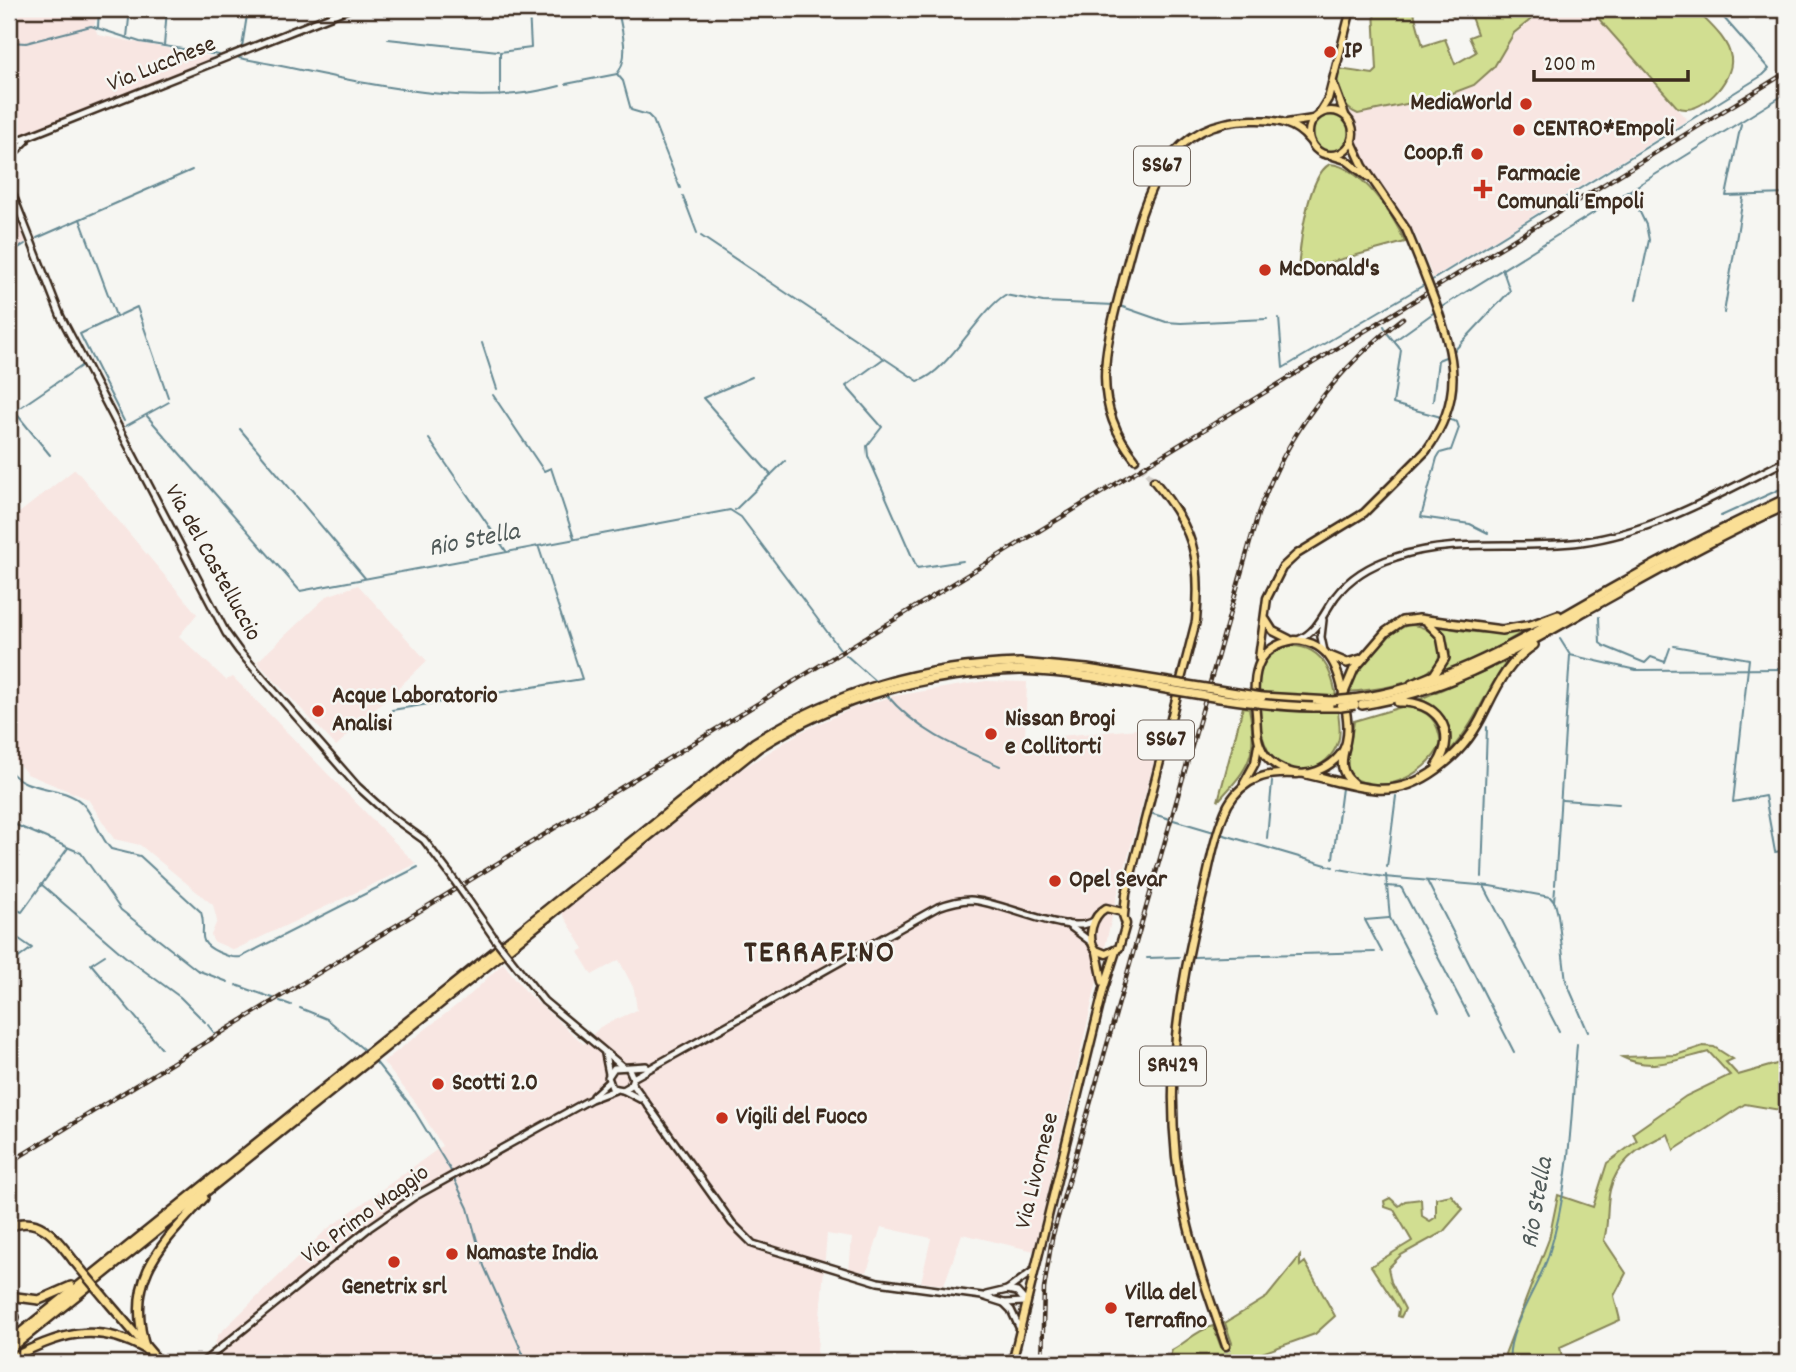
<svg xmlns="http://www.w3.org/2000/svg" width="1796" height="1372" font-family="Dekko,sans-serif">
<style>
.built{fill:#f8e6e2}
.green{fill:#d1de91;stroke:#868458;stroke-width:2}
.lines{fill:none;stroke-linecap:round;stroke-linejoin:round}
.stream{stroke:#648892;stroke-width:2}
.primary-tunnel{stroke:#d1cdc8;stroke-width:6;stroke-dasharray:6 3;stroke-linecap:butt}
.tertiary-casing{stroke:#3b2a1e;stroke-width:10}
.secondary-casing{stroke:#3b2a1e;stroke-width:10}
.primary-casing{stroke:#3b2a1e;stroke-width:11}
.trunk-casing{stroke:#3b2a1e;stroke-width:12}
.tertiary{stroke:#f6f6f2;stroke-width:5}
.secondary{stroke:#f6f6f2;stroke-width:5}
.primary{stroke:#fadf96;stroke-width:6}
.trunk{stroke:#fadf96;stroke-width:7}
.rail-casing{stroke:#3b2a1e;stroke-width:4.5}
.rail{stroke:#f6f6f2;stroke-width:2;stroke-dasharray:5;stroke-linecap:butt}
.tertiary-bridge-casing{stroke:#3b2a1e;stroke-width:10;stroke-linecap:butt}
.primary-bridge-casing{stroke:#3b2a1e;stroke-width:11;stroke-linecap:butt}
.trunk-bridge-casing{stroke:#3b2a1e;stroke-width:12;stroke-linecap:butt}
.tertiary-bridge{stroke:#f6f6f2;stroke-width:5}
.primary-bridge{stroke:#fadf96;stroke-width:6}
.trunk-bridge{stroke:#fadf96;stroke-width:7}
.poi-dot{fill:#c8321e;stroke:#f6f6f2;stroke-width:2.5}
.labels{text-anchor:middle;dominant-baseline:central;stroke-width:5;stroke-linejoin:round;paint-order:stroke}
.shield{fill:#f6f6f2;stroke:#73675e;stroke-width:2}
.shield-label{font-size:23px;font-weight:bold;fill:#3b2a1e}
.poi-label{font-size:24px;font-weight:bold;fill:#3b2a1e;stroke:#f6f6f2;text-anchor:start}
.street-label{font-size:24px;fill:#3b2a1e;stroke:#f6f6f2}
.water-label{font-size:26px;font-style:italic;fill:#4f5958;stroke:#f6f6f2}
.district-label{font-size:32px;font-weight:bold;letter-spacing:2px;fill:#3b2a1e;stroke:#f6f6f2}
</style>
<rect width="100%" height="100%" fill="#f6f6f2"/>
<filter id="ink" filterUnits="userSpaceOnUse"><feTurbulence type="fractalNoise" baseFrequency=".0143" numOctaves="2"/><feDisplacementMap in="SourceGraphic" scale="14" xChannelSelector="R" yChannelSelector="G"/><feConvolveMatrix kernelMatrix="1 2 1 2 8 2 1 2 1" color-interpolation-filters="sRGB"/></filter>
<g filter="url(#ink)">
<!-- built -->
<g class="built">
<polygon points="9,9 99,9 94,26 98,35 218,58 9,141"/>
<polygon points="1546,9 1589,9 1687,120 1433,278 1416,236 1357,148 1357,124 1348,111 1383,109 1449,96 1475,85 1494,68 1515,34"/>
<polygon points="9,198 26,242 9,256"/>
<polygon points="75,469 197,614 179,636 226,680 233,677 416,864 234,950 213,941 211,935 217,921 213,905 140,845 114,839 88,799 27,774 9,753 9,521"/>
<polygon points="358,585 427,661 336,746 257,662 327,596"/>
<polygon points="986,681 1027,682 1025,739 1138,729 1162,733 1116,900 1034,1251 962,1234 944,1285 921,1282 931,1238 881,1227 867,1272 849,1270 852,1238 827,1234 816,1363 208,1363 218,1335 327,1229 442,1146 416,1103 383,1062 471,994 503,963 528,994 584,1044 600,1027 637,1010 634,989 619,960 592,975 578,952 584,949 562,913 742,769 801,732 853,708 894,696"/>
</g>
<!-- green -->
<g class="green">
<path d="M 1374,9 L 1398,9 L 1401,13 L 1413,9 L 1423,46 L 1445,39 L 1455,64 L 1476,52 L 1469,37 L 1477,34 L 1469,11 L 1452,16 L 1448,9 L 1544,9 L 1514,33 L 1494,67 L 1474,85 L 1445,96 L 1358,114 C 1340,107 1334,86 1339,69 L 1373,74 L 1377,70 Z"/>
<path d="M 1590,9 L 1695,9 C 1708,23 1728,38 1731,58 C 1734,80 1700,118 1677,107 Z"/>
<circle cx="1331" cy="133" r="19"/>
<path d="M 1330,164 C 1361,166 1394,216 1405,242 L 1298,271 C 1300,245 1307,176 1330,164 Z"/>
<path d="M 1408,625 C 1441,625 1452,659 1423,675 C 1402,687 1371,690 1347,692 C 1350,669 1386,633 1408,625 Z"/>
<path d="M 1437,625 C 1467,633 1495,636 1526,630 L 1475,660 L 1438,674 L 1450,653 L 1443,631 Z"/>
<path d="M 1290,646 C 1327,645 1335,681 1338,710 C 1339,722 1342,736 1336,747 C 1330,760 1316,770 1302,770 C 1253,768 1260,711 1258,676 C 1262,660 1273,651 1290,646 Z"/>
<path d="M 1507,661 C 1482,696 1476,725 1445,756 L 1450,730 L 1434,706 L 1420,699 Z"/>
<path d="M 1405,706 C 1429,711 1438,719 1441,744 C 1426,777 1374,801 1346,771 C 1345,754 1352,739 1354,721 Z"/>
<path d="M 1243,707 L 1249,708 C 1258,755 1250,767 1218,801 Z"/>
<path d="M 1703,1046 L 1714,1047 L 1733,1059 L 1726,1062 L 1738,1075 L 1780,1063 L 1785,1074 L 1787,1074 L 1787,1107 L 1780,1110 L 1745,1104 L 1674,1150 L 1668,1134 C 1643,1144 1617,1161 1610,1190 C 1606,1207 1609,1224 1604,1240 L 1626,1273 L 1614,1296 L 1620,1320 L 1560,1347 L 1563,1363 L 1508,1363 L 1505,1354 L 1549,1239 L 1558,1195 L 1593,1207 L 1607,1163 L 1637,1141 L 1633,1133 L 1686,1096 L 1730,1075 L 1709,1052 C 1679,1059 1651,1072 1622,1057 L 1676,1055 Z"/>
<polygon points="1451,1195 1463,1209 1443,1232 1401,1255 1388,1268 1391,1282 1405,1309 1401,1317 1398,1316 1399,1309 1371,1266 1412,1241 1394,1210 1385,1207 1384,1201 1390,1198 1399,1206 1405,1201 1421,1199 1422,1216 1430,1221 1436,1217 1436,1198"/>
<path d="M 1300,1256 L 1300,1266 L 1305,1262 L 1335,1316 L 1315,1334 L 1234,1363 L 1176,1363 L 1170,1357 L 1172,1350 C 1187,1342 1197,1330 1213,1326 L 1221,1347 L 1232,1343 L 1225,1323 L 1267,1297 Z"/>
</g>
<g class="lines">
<!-- stream -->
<g class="stream">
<polyline points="98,27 99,9"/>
<polyline points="127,37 130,9"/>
<polyline points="388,39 498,51"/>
<polyline points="9,42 26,43 91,26 140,42 219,55"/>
<polyline points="164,46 167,9"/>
<polyline points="242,47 248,9"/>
<path d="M 239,58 C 340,75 460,114 560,86"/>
<polyline points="617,74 623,81 631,110 648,115 653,120 680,188"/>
<path d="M 566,84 L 617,74 C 631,56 621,29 618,9"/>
<polyline points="500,96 500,52 531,48 529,9"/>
<polyline points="1741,124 1726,196 1787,194"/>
<polyline points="1630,191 1646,225 1649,240 1636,300"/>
<polyline points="683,196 697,233"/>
<polyline points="80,219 116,316"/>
<path d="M 701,236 L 918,381 C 947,374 978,312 1005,295 L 1043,302 L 1115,305"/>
<polyline points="37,238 192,170"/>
<polyline points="9,254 25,244"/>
<polyline points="1429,282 1763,75 1769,69 1724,18 1734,9"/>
<polyline points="1120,306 1166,322 1181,323 1267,319"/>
<polyline points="1440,308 1787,93"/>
<polyline points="1724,313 1743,198"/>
<polyline points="1279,318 1283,368 1424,285"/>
<polyline points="1384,326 1385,328"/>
<polyline points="9,331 9,330"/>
<polyline points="1388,334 1401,350 1393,404 1441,417"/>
<polyline points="1394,341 1436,311"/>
<polyline points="482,343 497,389"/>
<polyline points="1452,353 1510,291 1502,268"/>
<polyline points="883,359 846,386 882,427 867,446 868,456 917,568 963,561"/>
<polyline points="752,377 703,398 771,475"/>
<polyline points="493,395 544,471 551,468 574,538"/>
<polyline points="1433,401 1438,360 1448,356"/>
<polyline points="15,412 50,455"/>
<polyline points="9,415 81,366"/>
<polyline points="147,416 300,591 730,510 741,517 840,649"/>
<polyline points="1447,419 1457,422 1459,428 1451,450 1440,453 1437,458 1421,517 1470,524 1488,533"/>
<polyline points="124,421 80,334 137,307 168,397"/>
<polyline points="126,426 169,402"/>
<polyline points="240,429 365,578"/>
<polyline points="429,439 506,551"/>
<polyline points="735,510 785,461"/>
<polyline points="1721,516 1787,486"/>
<polyline points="1599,617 1600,643 1604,646 1645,663 1651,657 1665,662 1670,648"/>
<polyline points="1674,646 1749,659 1733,802 1765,796 1775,852 1787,850"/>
<polyline points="846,655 875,681"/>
<polyline points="1570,655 1636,670 1787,669"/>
<path d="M 886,694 C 916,731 958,748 1000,766"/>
<polyline points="392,710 582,679 539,548"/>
<path d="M 9,770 C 26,793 61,784 82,803 C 94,815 99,836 111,849 L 140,856 L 201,912 C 208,933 193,940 218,952 C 227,956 232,958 241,957 L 418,867"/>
<polyline points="1562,800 1619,804"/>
<polyline points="1153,814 1333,867"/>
<polyline points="9,822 81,853 121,910 197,970 228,982"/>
<polyline points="1267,838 1272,782"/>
<polyline points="1333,858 1342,788"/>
<polyline points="1387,867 1396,796"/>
<polyline points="1339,869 1384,877 1490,886 1550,897 1555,903 1558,915 1566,981 1588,1032"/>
<polyline points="1386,875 1390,918 1439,1012"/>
<polyline points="1482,877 1487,727"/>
<polyline points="1427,881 1514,1052"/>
<polyline points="41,884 128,959 180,997 205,1022"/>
<polyline points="1555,885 1570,655 1560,639"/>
<polyline points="1386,886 1401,887 1469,1016"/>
<polyline points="1484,886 1559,1031"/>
<polyline points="1554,901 1555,889"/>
<polyline points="9,906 22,912 68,848"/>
<polyline points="9,932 32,948 9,965"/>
<polyline points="1382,952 1365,920 1389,918"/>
<polyline points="105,955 91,964 161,1048"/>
<polyline points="1193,957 1375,952"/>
<polyline points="1147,958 1179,957"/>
<polyline points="236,985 273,998"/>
<polyline points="280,1001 291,1005"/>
<polyline points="300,1008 327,1019 363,1049"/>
<polyline points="208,1025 215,1034"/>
<polyline points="375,1061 412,1107 451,1171"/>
<polyline points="454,1179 468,1208 484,1266 527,1363"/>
<path d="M 1510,1363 C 1505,1333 1538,1287 1548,1257 C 1570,1189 1571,1115 1577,1044"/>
</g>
<!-- primary-tunnel -->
<g class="primary-tunnel">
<polyline points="1135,459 1154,481"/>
<polyline points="1226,1346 1232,1363"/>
</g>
<defs>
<g id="tertiary">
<polyline points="9,161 10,185"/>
<polyline points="9,185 61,317 226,633 239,651 357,786 389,815 424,840 449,873"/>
<polyline points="468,900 495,939"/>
<polyline points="510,958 544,1001 622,1066"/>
<polyline points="605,1054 609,1074"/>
<polyline points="632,1083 732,1223 753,1244 878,1282 982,1296 1004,1303 1026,1302 1017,1292 1007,1290"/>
<polyline points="623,1090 640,1099"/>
<polyline points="986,1295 1007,1290 1033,1271"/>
<polyline points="1004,1303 1011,1310 1019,1327"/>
</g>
<g id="secondary">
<polyline points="9,144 348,9"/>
<polyline points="11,156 26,141"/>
<polyline points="1323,620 1321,637 1324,651"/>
<path d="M 1298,640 C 1318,631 1323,614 1335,597 C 1350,577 1373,564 1396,557 C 1456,537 1520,550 1581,542 C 1655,532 1721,493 1787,460"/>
<polyline points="1067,924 1091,942"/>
<polyline points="629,1069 633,1078 630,1086 623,1090 612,1088 608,1077 614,1068 646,1066"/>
<path d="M 633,1078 L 938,907 C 949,903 959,900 970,900 C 1002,901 1068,937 1094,921"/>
<polyline points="593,1096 608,1082"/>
<polyline points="202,1363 369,1228 414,1197 591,1099 615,1090"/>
</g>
<g id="primary">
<polyline points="1333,83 1345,115"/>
<circle cx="1331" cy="133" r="22"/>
<polyline points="1320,112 1328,99 1351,9"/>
<polyline points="1287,123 1313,119"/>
<polyline points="1352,142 1363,166 1406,229"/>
<polyline points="1333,156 1346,160 1368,177"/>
<path d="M 1135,459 C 1086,399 1108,340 1125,272 C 1144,199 1163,117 1257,120 C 1278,120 1296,123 1309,140"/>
<polyline points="1266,620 1273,631 1289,639"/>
<path d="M 1295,640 C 1332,642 1340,673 1345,704 C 1347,717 1349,729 1346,742 C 1343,756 1330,766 1317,771 C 1296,779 1268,768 1260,745 C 1256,736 1257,723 1256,713 C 1252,679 1253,646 1295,640 Z"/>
<polyline points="1259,658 1267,598 1282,568 1297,554 1364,513 1426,451"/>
<polyline points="1244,783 1255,763 1258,745"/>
<path d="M 1106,908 L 1122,912 L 1126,924 L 1119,948 L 1106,954 L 1096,950 C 1086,938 1092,916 1106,908 Z"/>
<path d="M 1124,915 L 1126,894 L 1196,621 C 1202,559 1194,529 1154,481"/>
<polyline points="1097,952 1103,982"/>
<path d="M 1226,1346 C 1211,1302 1195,1259 1185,1213 C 1162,1108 1174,1005 1201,902 C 1209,871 1214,834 1228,805 C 1244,777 1268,772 1297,774"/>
<polyline points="1012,1363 1104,988 1116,951"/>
</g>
<g id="trunk">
<polyline points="1330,656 1347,663 1361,659"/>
<polyline points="1412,684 1434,675 1445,658 1441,636 1428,623"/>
<polyline points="1343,695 1354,669 1386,632 1402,621 1419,619 1502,630 1531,625 1558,615"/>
<polyline points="1262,697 1332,701"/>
<path d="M 1353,699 C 1452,686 1526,637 1611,589 C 1669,556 1727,526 1787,498"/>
<path d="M 1398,702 C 1435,700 1460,730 1437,765"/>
<path d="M 1362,705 C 1448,691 1511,653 1585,611 C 1652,574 1718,536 1787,505"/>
<polyline points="1313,707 1341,707"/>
<path d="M 1345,747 C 1341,761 1340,773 1353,783"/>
<path d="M 1306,774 C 1329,779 1352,787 1375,789 C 1419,793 1462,755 1481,718 C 1496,689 1505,664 1534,645"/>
<path d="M 9,1227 C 39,1213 57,1239 73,1260"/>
<polyline points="9,1296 39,1300 71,1286"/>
<polyline points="108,1302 160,1363"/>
<polyline points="9,1303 15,1317 9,1336"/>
<path d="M 9,1342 L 755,742 C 840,690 919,666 1020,663"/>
<path d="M 9,1350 L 758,748 C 840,696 924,673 1021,670"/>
<path d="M 146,1350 C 124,1279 159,1247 204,1198"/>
<path d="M 9,1359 C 59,1335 94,1320 145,1349"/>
</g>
</defs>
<!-- tertiary casing -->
<use href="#tertiary" class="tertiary-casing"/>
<!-- secondary casing -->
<use href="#secondary" class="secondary-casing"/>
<!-- primary casing -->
<use href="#primary" class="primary-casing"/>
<!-- trunk casing -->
<use href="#trunk" class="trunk-casing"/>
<!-- tertiary -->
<use href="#tertiary" class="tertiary"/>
<!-- secondary -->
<use href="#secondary" class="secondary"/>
<!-- primary -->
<use href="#primary" class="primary"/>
<!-- trunk -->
<use href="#trunk" class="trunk"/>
<defs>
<g id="rail">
<polyline points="9,1163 1787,72"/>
<path d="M 1042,1363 L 1044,1289 L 1052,1238 L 1258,514 C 1287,433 1335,370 1403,318"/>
</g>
</defs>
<!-- rail casing -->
<use href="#rail" class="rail-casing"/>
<!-- rail -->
<use href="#rail" class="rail"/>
<defs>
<g id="tertiary-bridge">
<polyline points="449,873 468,900"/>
<polyline points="495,939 510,958"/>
</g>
<path id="primary-bridge" d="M 1406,229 C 1416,252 1425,276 1434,299 C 1455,358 1465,397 1426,451"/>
<g id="trunk-bridge">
<polyline points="1020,663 1087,669 1262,697"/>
<path d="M 1021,670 C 1119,674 1215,705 1313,707"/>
<polyline points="1332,701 1353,699"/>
<polyline points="1341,707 1355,705"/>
<polyline points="73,1260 108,1302"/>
</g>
</defs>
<!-- tertiary-bridge casing -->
<use href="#tertiary-bridge" class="tertiary-bridge-casing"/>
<!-- primary-bridge casing -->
<use href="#primary-bridge" class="primary-bridge-casing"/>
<!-- trunk-bridge casing -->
<use href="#trunk-bridge" class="trunk-bridge-casing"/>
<!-- tertiary-bridge -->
<use href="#tertiary-bridge" class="tertiary-bridge"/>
<!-- primary-bridge -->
<use href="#primary-bridge" class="primary-bridge"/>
<!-- trunk-bridge -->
<use href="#trunk-bridge" class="trunk-bridge"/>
</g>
</g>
<!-- markers -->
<g class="poi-dot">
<circle cx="1330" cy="52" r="7"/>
<circle cx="1526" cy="104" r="7"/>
<circle cx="1519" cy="130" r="7"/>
<circle cx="1477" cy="154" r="7"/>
<path d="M1479.5 178.5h7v7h7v7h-7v7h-7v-7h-7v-7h7z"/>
<circle cx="1265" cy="270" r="7"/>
<circle cx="318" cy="711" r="7"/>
<circle cx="991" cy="734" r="7"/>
<circle cx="1055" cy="881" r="7"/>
<circle cx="438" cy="1084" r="7"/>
<circle cx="722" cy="1118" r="7"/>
<circle cx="452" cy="1254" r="7"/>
<circle cx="394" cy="1262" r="7"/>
<circle cx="1111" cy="1308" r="7"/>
</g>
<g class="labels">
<!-- shield labels -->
<g class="shield">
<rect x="1134" y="146.5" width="56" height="39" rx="5"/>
<rect x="1138" y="720.5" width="56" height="39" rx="5"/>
<rect x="1140" y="1046.5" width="66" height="39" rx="5"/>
</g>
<g class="shield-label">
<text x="1162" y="166">SS67</text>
<text x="1166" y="740">SS67</text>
<text x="1173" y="1066">SR429</text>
</g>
<!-- poi labels -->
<g class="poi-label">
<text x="1344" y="52">IP</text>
<text x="1512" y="104" text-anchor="end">MediaWorld</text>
<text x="1533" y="130">CENTRO*Empoli</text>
<text x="1463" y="154" text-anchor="end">Coop.fi</text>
<text x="1497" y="175">Farmacie<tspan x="1497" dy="28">Comunali Empoli</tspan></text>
<text x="1279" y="270">McDonald's</text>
<text x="332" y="697">Acque Laboratorio<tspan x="332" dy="28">Analisi</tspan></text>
<text x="1005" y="720">Nissan Brogi<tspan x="1005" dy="28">e Collitorti</tspan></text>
<text x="1069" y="881">Opel Sevar</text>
<text x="452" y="1084">Scotti 2.0</text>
<text x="736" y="1118">Vigili del Fuoco</text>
<text x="466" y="1254">Namaste India</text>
<text x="394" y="1288" text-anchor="middle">Genetrix srl</text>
<text x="1125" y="1294">Villa del<tspan x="1125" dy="28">Terrafino</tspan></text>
</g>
<!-- street labels -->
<g class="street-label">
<text transform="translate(162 65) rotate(-22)">Via Lucchese</text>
<text transform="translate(212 563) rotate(61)">Via del Castelluccio</text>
<text transform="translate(1038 1171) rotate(-76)">Via Livornese</text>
<text transform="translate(366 1215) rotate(-36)">Via Primo Maggio</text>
</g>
<!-- water labels -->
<g class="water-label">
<text transform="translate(474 541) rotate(-11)">Rio Stella</text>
<text transform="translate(1538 1203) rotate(-80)">Rio Stella</text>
</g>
<!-- district labels -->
<g class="district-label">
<text x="820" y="955">TERRAFINO</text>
</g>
</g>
<!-- margin -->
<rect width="1796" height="1372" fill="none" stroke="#f6f6f2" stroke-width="35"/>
<rect x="18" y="18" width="1761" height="1337" fill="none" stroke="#3b2a1e" stroke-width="2.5" filter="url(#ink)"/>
<!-- scale -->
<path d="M1534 70v10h154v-10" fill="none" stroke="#3b2a1e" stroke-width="3.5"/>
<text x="1544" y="70" font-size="21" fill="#3b2a1e" stroke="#f6f6f2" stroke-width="5" paint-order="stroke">200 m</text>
</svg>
